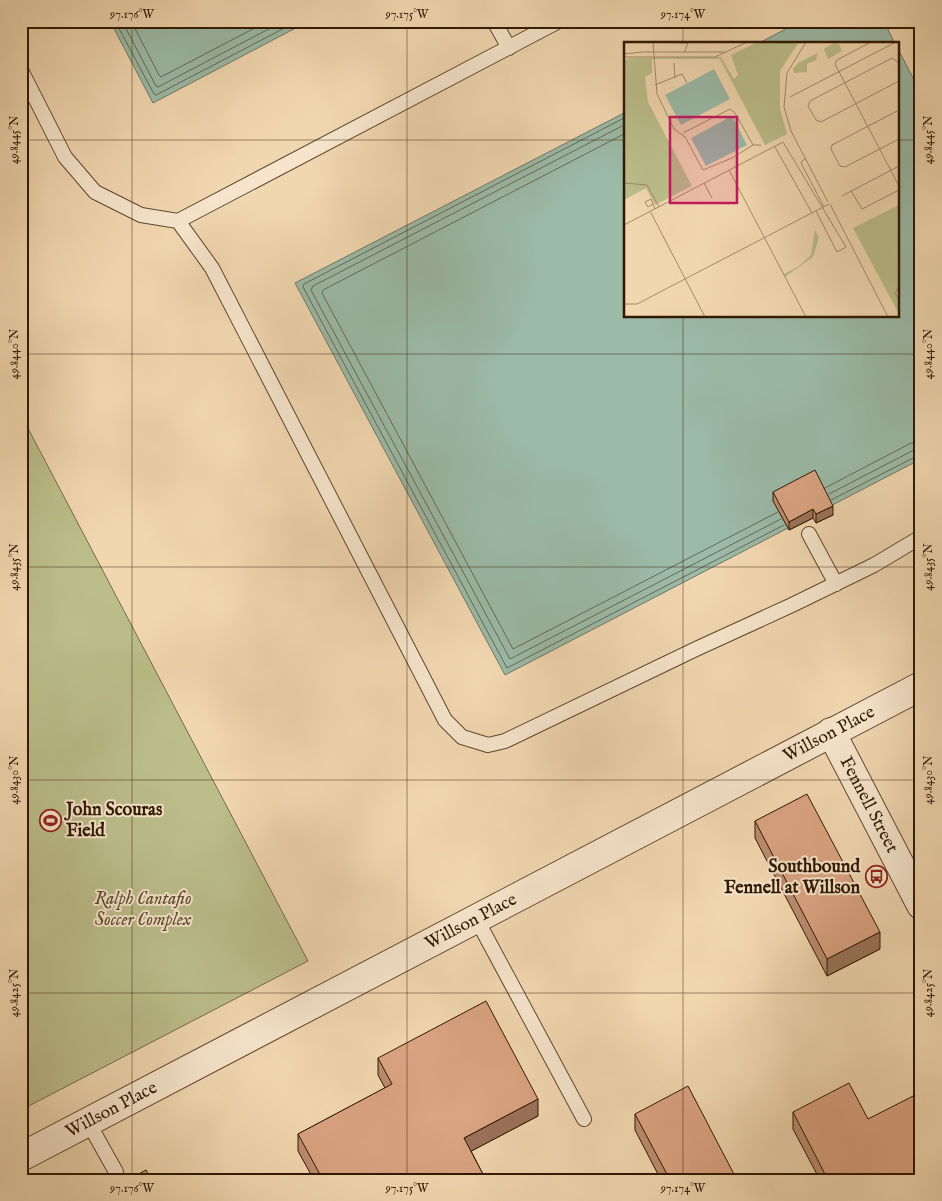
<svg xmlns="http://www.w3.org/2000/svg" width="942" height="1201" font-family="'IM FELL English',serif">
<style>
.green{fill:#bbbe8b;stroke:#766b46}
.water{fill:#9bbaa8;stroke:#707965}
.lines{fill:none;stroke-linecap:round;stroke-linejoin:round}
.shore{stroke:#666954;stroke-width:1}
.lane-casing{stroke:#60482c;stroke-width:16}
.street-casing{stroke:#60482c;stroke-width:30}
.lane{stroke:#f6e5cc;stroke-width:14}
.street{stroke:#f6e5cc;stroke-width:28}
.wall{fill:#bb8c6f;stroke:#301800}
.shaded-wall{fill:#99725a;stroke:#301800}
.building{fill:#daa381;stroke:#301800}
.ticks{fill:none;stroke:#301800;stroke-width:1;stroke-opacity:0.45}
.labels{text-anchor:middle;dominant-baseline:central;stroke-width:4;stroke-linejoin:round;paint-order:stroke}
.street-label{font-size:18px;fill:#301800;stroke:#f6e5cc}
.poi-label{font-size:18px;font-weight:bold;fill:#301800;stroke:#f6e5cc;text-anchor:start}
.park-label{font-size:18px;font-style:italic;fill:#5a4a2a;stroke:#f6e5cc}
.inset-road{fill:none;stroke:#a48b6a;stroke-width:1}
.view{fill:#c2185b;fill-opacity:0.15;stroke:#c2185b;stroke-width:2.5}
.inset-edge{fill:none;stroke:#301800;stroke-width:2.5}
.neatline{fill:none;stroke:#301800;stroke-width:2}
.ticks-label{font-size:12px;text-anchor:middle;fill:#301800}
</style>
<rect width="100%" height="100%" fill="#f1d7b0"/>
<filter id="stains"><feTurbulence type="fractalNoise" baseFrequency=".004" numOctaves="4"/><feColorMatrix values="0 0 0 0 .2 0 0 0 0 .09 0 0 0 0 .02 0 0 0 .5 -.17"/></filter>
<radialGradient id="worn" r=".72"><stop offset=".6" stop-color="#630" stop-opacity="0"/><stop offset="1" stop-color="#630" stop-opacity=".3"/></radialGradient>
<!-- green -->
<polygon class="green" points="21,415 308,961 21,1110"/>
<!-- water -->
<g class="water">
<polygon points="110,21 309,21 153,103"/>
<polygon points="801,21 884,21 895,44 757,44"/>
<polygon points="898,49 921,93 921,459 505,675 295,283 626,112 626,316 898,316"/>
</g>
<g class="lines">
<!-- shore -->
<g class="shore">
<polyline points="115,21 154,94 156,95 298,21"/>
<polyline points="122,21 156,86 158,87 284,21"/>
<polyline points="131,21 159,75 161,77 268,21"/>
<polyline points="626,117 304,284 303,287 507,668 784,525"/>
<polyline points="626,124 313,286 311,290 510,659 781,519"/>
<polyline points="626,133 323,290 322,293 513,649 778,512"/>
<polyline points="825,488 911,443 921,441"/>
<polyline points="829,494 914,450 921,449"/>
<polyline points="831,500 917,456 921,455"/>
</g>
<defs>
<g id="lane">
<polyline points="494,21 509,48"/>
<polyline points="21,70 65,157 95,192 141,215 178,221 212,268 445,720 462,737 488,745 505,741 696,649 792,605 874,565 921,537"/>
<polyline points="178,221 559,21"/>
<polyline points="809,534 836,584"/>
<polyline points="476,918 584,1119"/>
<polyline points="88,1122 116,1172"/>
</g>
<g id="street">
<path id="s1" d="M 831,732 L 921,905"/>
<path id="s2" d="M 21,1157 L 921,686"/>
</g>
</defs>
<!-- lane casing -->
<use href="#lane" class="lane-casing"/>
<!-- street casing -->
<use href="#street" class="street-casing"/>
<!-- lane -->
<use href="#lane" class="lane"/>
<!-- street -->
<use href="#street" class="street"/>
</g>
<!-- wall -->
<g class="wall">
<polygon points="773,492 833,515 816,523 813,518 789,530 773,501"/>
<polygon points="755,821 880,949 827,976 755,838"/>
<polygon points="378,1058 538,1116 471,1151 486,1180 314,1180 298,1151 298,1134 385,1088 378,1075"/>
<polygon points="793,1112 868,1119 921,1180 820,1180 793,1129"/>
<polygon points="635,1114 737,1180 661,1180 635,1130"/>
</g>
<!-- shaded-wall -->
<g class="shaded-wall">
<polygon points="833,506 833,515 816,523 816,514"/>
<polygon points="813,509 813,518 789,530 789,522"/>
<polygon points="880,932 880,949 827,976 827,959"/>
<polygon points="538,1099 538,1116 464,1155 464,1138"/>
</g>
<!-- building -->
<g class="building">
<polygon points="815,470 833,506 816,514 813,509 789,522 773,492"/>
<polygon points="807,794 880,932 827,959 755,821"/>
<polygon points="486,1001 538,1099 464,1138 486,1180 323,1180 298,1134 392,1084 378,1058"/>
<polygon points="849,1083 868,1119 921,1092 921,1180 828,1180 793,1112"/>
<polygon points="688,1086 737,1180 670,1180 635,1114"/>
<polygon points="146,1170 151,1180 128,1180"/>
</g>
<!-- ticks -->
<path class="ticks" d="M 132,21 L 132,1180M 407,21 L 407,1180M 683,21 L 683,44M 21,140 L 626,140M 898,140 L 921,140M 683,316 L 683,1180M 21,354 L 921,354M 21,567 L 921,567M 21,780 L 921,780M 21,993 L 921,993"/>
<!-- icons -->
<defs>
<symbol id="stadium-ring" viewBox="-11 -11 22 22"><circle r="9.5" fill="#f6e5cc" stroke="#8f2418" stroke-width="1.5"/><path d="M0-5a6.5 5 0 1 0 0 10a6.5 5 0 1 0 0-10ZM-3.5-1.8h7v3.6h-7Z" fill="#8f2418"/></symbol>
<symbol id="bus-ring" viewBox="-11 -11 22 22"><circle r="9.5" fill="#f6e5cc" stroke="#8f2418" stroke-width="1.5"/><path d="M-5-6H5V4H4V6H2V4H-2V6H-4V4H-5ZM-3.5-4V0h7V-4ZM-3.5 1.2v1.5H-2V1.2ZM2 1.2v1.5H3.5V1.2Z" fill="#8f2418"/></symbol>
</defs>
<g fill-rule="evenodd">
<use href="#stadium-ring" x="38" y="808" width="25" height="25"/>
<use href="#bus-ring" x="864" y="864" width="25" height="25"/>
</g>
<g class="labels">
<!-- street labels -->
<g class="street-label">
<text stroke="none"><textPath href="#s2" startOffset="912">Willson Place</textPath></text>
<text stroke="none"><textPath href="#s1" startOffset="82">Fennell Street</textPath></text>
<text stroke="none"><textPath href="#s2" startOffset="508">Willson Place</textPath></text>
<text stroke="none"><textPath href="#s2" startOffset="102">Willson Place</textPath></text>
</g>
<!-- poi labels -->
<g class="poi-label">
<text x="66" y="810">John Scouras<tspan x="66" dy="21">Field</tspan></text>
<text x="860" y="867" text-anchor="end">Southbound<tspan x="860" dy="21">Fennell at Willson</tspan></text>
</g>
<!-- park labels -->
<g class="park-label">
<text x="143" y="899">Ralph Cantafio<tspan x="143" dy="21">Soccer Complex</tspan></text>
</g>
</g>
<!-- overview -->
<g transform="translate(624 42)">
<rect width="275" height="275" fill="#f1d7b0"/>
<path d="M 134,0 L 175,0 L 156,29 L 156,67 L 163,92 L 141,103 L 96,17 L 28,17 L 28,31 L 21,35 L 24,60 L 68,144 L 31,163 L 22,146 L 0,158 L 1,18 L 6,16 L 97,15 L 110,37 L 114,33 L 107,13 ZM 210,1 L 215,2 L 218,9 L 204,17 L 200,7 ZM 194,11 L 192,18 L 183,22 L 183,30 L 170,31 L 169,27 L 174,21 ZM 275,163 L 275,272 L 229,186 ZM 191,188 L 195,196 L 189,215 L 161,235 L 160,232 L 175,224 L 187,213 Z" fill="#bbbe8b"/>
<path d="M 90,27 L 106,57 L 57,83 L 41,53 ZM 108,74 L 123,103 L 82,124 L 67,96 Z" fill="#9bbaa8"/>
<path class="inset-road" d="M 29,0 L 33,52 L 50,87 L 61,95 L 79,128 L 108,116 L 129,103 L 137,103M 182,0 L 163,31 L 160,65 L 167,89 L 204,160M 247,0 L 213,18 L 211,22 L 275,144M 55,1 L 64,1 L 60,11M 17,10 L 101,10M 0,12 L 18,10M 1,15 L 91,15 L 123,0M 50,21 L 51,36M 275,21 L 268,16 L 186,59 L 184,64 L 192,78 L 197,80 L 275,39M 31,43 L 58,32 L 63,41M 166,55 L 272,0M 275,68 L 208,103 L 207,107 L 216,124 L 221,125 L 275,97M 59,91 L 106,67 L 111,71 L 129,103M 151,105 L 188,171M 181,116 L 177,121 L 200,165M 105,128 L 182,275M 0,141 L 23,143 L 35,165M 80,141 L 88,156M 227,149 L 238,167 L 275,148M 218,154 L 275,124M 29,162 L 27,157 L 21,160 L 24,165 L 29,162 L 31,167M 206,162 L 264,275M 26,169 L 81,275M 0,183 L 159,100 L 222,205 L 213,210 L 192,169M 275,245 L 271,251 L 275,258M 0,262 L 13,262 L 205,162"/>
<path class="view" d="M 46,75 L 113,75 L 113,161 L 46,161 Z"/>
<rect width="275" height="275" class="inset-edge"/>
</g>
<!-- margin -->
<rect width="942" height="1201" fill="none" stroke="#f1d7b0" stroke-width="55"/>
<rect x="28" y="28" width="886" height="1146" class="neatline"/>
<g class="ticks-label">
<text x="132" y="18">97.176°W</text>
<text x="407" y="18">97.175°W</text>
<text x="683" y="18">97.174°W</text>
<text transform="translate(14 140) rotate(-90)" y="4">49.8445°N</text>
<text transform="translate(928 140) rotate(-90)" y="4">49.8445°N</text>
<text transform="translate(14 354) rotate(-90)" y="4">49.8440°N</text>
<text transform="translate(928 354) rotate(-90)" y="4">49.8440°N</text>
<text transform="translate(14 567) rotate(-90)" y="4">49.8435°N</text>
<text transform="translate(928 567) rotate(-90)" y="4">49.8435°N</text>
<text transform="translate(14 780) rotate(-90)" y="4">49.8430°N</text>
<text transform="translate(928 780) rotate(-90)" y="4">49.8430°N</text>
<text transform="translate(14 993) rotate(-90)" y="4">49.8425°N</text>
<text transform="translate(928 993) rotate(-90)" y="4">49.8425°N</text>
<text x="132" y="1192">97.176°W</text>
<text x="407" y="1192">97.175°W</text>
<text x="683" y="1192">97.174°W</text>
</g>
<rect width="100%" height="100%" filter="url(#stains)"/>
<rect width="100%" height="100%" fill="url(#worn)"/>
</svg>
